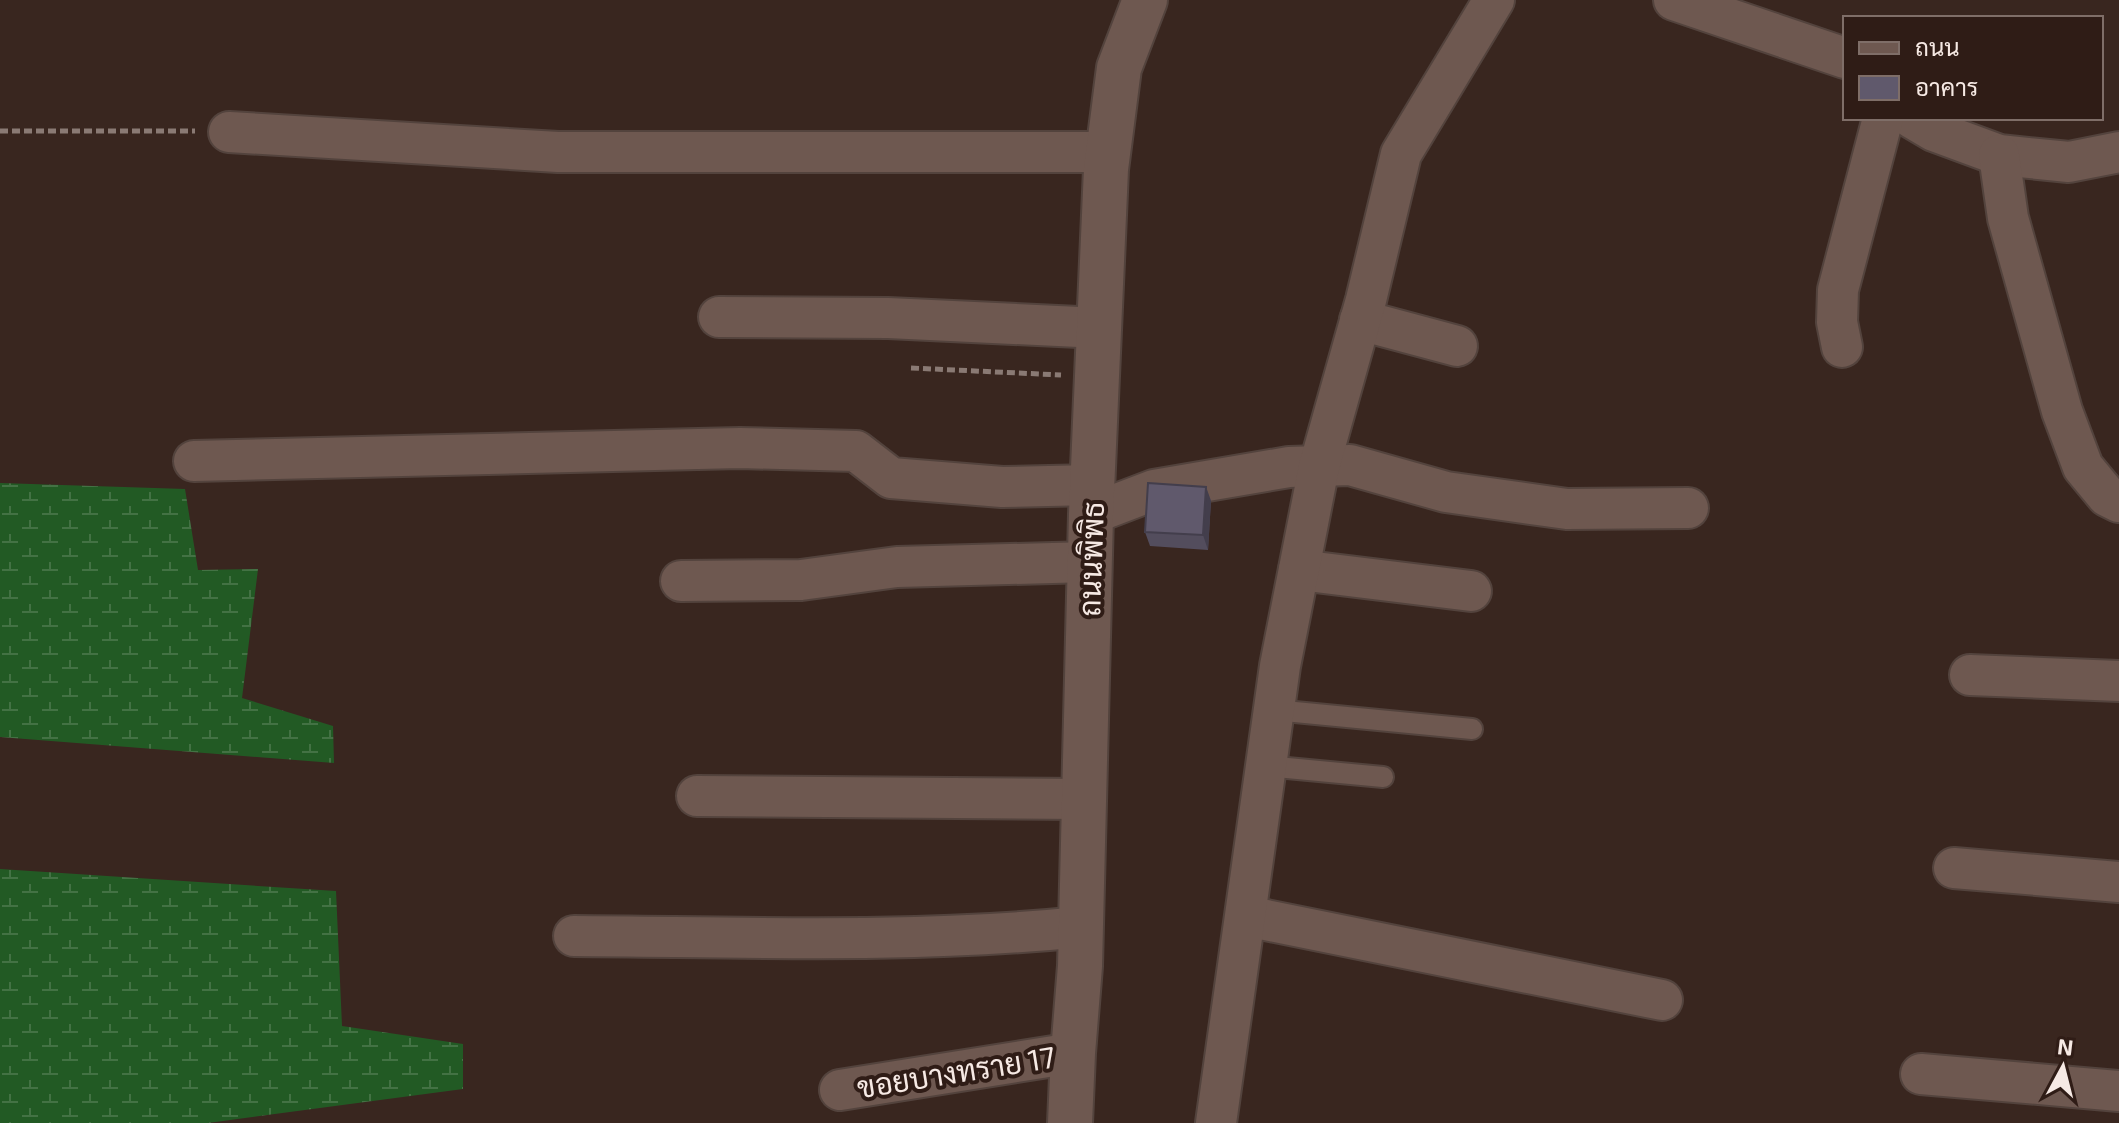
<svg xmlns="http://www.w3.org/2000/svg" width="2119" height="1123" font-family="'Exo 2',Sarabun,sans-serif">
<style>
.wetland{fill:url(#wetland-marsh)}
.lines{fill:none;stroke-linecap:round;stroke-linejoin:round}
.service-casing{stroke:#53433d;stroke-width:24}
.minor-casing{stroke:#53433d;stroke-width:44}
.tertiary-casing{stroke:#53433d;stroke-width:48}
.path{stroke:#8a7a74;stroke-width:5;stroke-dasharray:8 4;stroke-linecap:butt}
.service{stroke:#6e5850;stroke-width:20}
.minor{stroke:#6e5850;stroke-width:40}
.tertiary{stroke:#6e5850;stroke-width:44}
.wall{fill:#534d5d}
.shaded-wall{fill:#433e4c}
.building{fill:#60596c;stroke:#433e4c;stroke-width:2}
.labels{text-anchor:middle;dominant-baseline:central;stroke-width:8;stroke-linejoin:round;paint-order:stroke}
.street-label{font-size:30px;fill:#f6e9e4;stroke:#2f1c16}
</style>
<defs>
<pattern id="wetland-marsh" width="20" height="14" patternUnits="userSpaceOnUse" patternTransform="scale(2)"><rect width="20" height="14" fill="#225a24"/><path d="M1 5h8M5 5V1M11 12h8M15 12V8" fill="none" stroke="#437244"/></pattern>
</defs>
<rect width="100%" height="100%" fill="#39261f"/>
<!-- wetland -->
<g class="wetland">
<polygon points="0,483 185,489 198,570 258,569 242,698 333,726 334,763 0,737"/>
<polygon points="0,869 336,891 342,1026 463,1044 463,1089 208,1123 0,1123"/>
</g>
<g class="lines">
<defs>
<g id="service">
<polyline points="1274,710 1472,729"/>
<polyline points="1266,766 1383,777"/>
</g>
<g id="minor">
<polyline points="1674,0 1845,58"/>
<polyline points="1912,118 1934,131 1999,155 2069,162 2119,152"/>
<polyline points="229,132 558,152 1108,152"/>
<polyline points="1999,155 2008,218 2062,411 2083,467 2107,496 2119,502"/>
<polyline points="719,317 888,318 1100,328"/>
<polyline points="1360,320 1457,346"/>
<polyline points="1842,347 1837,322 1838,290 1883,118"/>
<polyline points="194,461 740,448 856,451 891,478 1002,487 1093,485"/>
<polyline points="1091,514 1154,490 1289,467 1350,465 1446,492 1567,509 1688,508"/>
<polyline points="1299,570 1471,591"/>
<polyline points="681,581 801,580 897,567 1090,562"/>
<polyline points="1970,675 2119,681"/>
<polyline points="697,796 1082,799"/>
<polyline points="1954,868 2119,882"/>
<polyline points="1246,916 1662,1000"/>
<path d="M 574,936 C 742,937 913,944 1081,927"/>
<polyline points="1921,1074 2119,1091"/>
<polyline points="840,1090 1073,1053"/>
<polyline points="1216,1123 1280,666 1319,467 1366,300 1401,154 1494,0"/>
</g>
<polyline id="tertiary" points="1070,1123 1073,1053 1080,966 1091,514 1106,169 1119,68 1145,0"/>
</defs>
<!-- service casing -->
<use href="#service" class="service-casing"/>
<!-- minor casing -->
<use href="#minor" class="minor-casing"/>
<!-- tertiary casing -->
<use href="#tertiary" class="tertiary-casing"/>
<!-- path -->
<g class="path">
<polyline points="0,131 195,131"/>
<polyline points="911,368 1061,375"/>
</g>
<!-- service -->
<use href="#service" class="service"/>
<!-- minor -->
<use href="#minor" class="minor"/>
<!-- tertiary -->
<use href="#tertiary" class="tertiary"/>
</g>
<!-- wall -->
<polygon class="wall" points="1206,487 1211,501 1208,550 1150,546 1145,532"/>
<!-- shaded-wall -->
<polygon class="shaded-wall" points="1206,487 1211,501 1208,550 1203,535"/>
<!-- building -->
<polygon class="building" points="1148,483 1206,487 1203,535 1145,532"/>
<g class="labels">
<!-- street labels -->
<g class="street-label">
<text transform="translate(1090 559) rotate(-88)">ถนนพิพิธ</text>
<text transform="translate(956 1071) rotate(-9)">ขอยบางทราย 17</text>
</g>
</g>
<!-- legend -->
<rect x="1843" y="16" width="260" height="104" fill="#2f1c16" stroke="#7f6e68" stroke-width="2"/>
<rect x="1859" y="42" width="40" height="12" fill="#6e5850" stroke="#7f6e68" stroke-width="2"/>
<text x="1915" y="56" font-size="24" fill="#f6e9e4">ถนน</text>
<rect x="1859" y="76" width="40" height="24" fill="#60596c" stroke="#7f6e68" stroke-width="2"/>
<text x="1915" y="96" font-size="24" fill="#f6e9e4">อาคาร</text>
<!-- north arrow -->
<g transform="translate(2063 1067) rotate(7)" stroke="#2f1c16" stroke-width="6" paint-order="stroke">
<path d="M0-6L14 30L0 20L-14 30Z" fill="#f6e9e4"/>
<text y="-12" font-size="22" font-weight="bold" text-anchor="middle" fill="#f6e9e4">N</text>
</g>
</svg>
